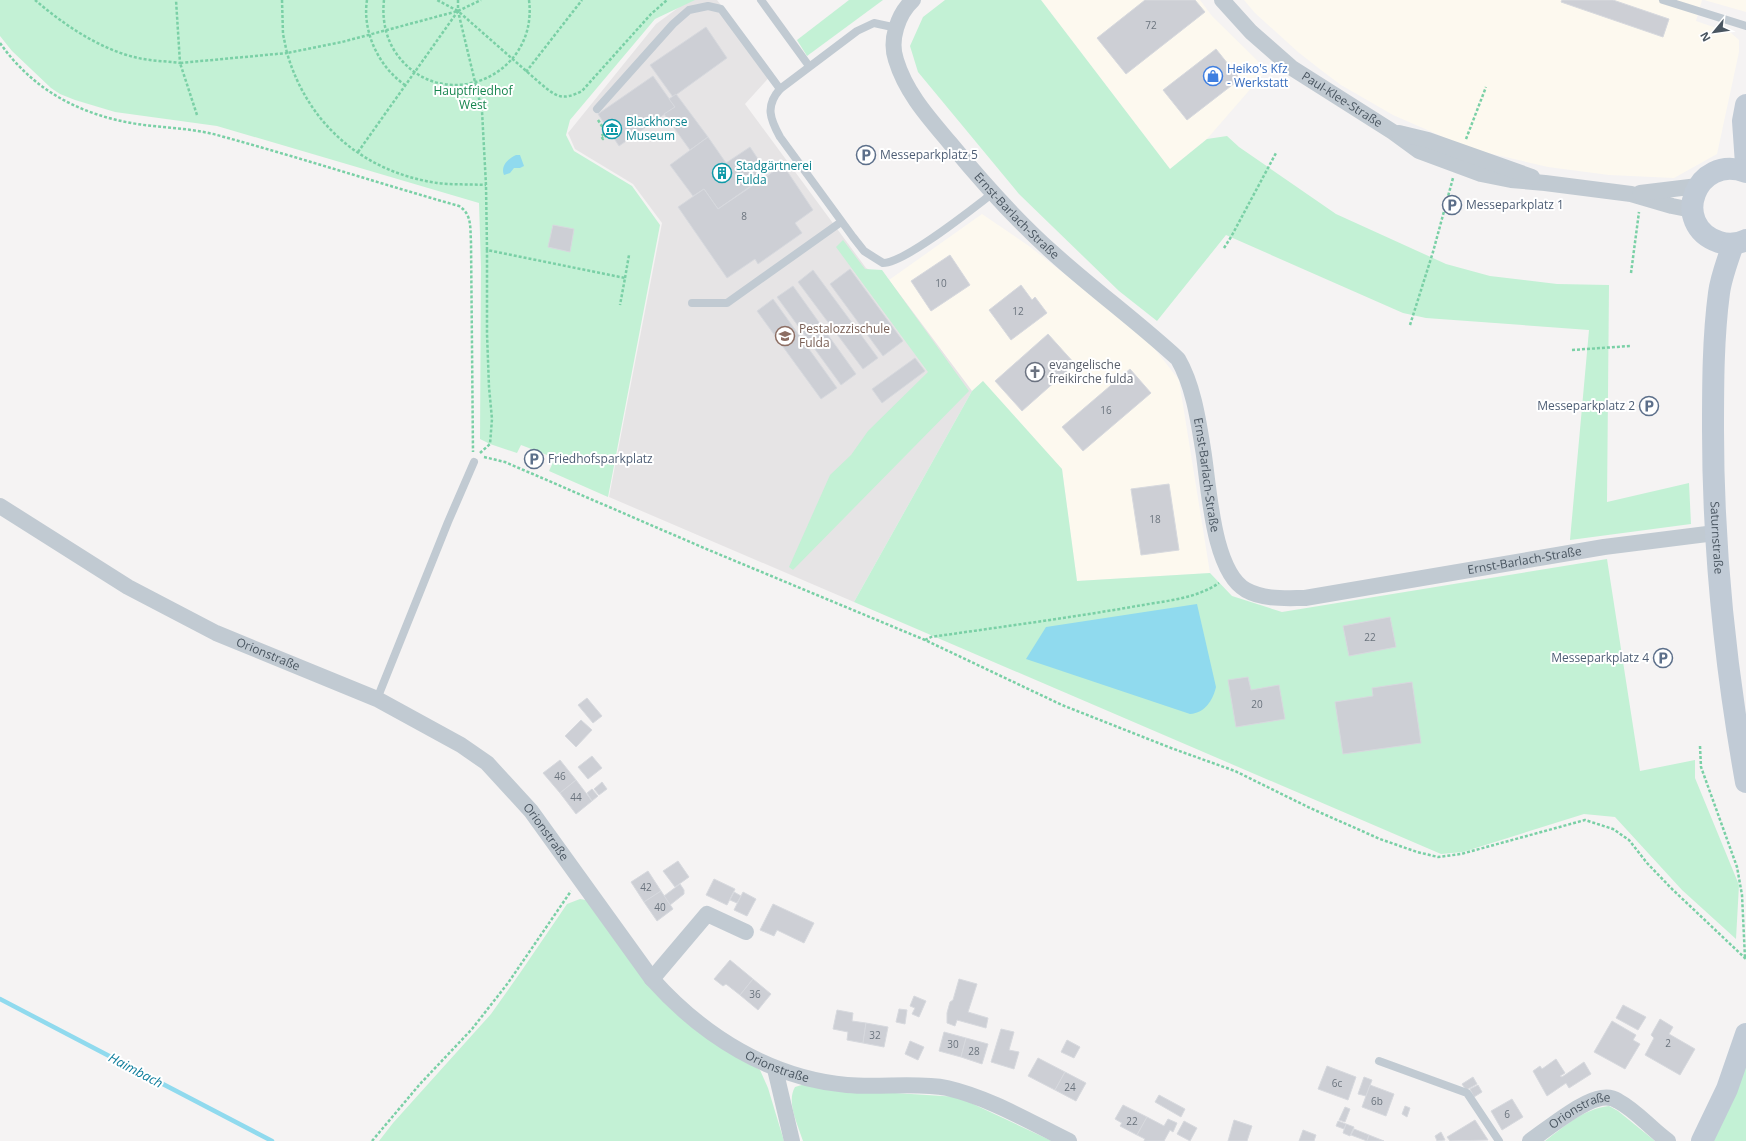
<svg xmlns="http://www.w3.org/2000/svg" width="1746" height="1141" viewBox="0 0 1746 1141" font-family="'Open Sans',sans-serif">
	<rect width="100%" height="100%" fill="#f5f3f3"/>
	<!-- commercial -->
	<g fill="#fdf9ef">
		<path d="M1041,0H1200L1212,16L1267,70L1207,139L1170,169Z"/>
		<path d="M1244,0H1702L1696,21L1731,33L1739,40V52L1717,154L1674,178L1609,175L1548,167L1488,153L1464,146L1393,115L1341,85L1321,70L1298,52L1255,13Z"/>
		<path d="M1704,0H1746V12Z"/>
		<path d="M982,214L1029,246L1147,339L1179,380L1210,573L1077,581L1062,469L983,381L972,391L889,280Z"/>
	</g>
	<!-- education -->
	<path fill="#e6e4e5" d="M689,0H717L773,73L745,104L866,268L889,280L972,391L854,602L609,497L662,223L633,184L575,149L568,133L656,24Z"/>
	<!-- green -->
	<g fill="#c3f1d5">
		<path d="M0,0H695L655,19L570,120L566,135L574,151L632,186L660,225L608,497L549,471L555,458L521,445L517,453L490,444L480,439L481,267L479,203L217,126L115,112L75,100L60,94L51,88L12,51L0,36Z"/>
		<path d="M849,0H883L807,56L797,40Z"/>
		<path d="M945,0H1041L1170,169L1207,139L1227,136L1239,147L1336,214L1446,264L1490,276L1557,284L1609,285L1607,502L1689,483L1691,524L1570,540L1589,330L1426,318L1403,313L1226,235L1157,321L1119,291L1019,194L918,72L910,46L923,17Z"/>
		<path d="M843,240L865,269L882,270L969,391L793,570L789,567L830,475L851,455L868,431L928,372L836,247Z"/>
		<path d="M983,381L1062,469L1077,581L1210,573L1232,596L1282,612L1607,559L1640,771L1695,760V778L1739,885L1736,939L1682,890L1615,817L1584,814L1463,852L1441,854L854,602L972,391Z"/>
		<path d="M580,899L586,900L685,1021L760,1070L768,1088L784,1141H379L393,1123L491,1014L520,973L567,904Z"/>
		<path d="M1746,1066V1141H1713Z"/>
		<path d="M805,1084L833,1089L958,1097L1052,1141H803C798,1125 786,1102 795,1087Z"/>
		<path d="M1609,1106L1618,1111L1655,1141H1545C1565,1126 1583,1109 1609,1106Z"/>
	</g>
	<!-- water -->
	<g fill="#90daee">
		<path d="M516,155H520L524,166L520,168H514L510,173L504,175C500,166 509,158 516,155Z"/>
		<path d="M1197,604L1216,687C1213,700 1205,713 1190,714L1026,659L1046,627Z"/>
	</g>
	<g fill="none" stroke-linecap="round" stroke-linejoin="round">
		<!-- stream -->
		<path stroke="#90daee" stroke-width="4.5" d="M0,999L272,1141"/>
	</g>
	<!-- building -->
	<g fill="#cdcfd5" stroke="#d7d9de">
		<path d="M1145,0H1195L1205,12L1126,74L1097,38Z"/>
		<path d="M1562,0H1613L1669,19L1663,37L1561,2Z"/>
		<path d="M706,27L727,58L673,97L650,65Z"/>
		<path d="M1216,49L1240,79L1187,120L1163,90Z"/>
		<path d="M653,76L675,107L619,146L598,114Z"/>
		<path d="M676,94L708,137L690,150L664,114L675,107L669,99Z"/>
		<path d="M708,137L726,163L750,147L768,174L718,209L704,189L693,196L670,165Z"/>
		<path d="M783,165L813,210L795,223L802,233L758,264L755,259L727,278L678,207L704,189L718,209Z"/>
		<path d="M553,225L574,229L570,252L548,247Z"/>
		<path d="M950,255L970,285L931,311L911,281Z"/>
		<path d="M850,269L903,341L883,356L830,284Z"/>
		<path d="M813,270L878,358L863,369L798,282Z"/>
		<path d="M1021,285L1032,300L1035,297L1047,313L1011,340L989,310Z"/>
		<path d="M793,286L856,374L841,385L777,297Z"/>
		<path d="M773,299L837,388L821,399L757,311Z"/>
		<path d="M1048,334L1075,364L1022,411L995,381Z"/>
		<path d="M915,358L925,371L882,403L872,389Z"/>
		<path d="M1130,369L1151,393L1083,451L1062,427Z"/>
		<path d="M1169,484L1179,550L1141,555L1131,489Z"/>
		<path d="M1390,617L1396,647L1349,656L1343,626Z"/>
		<path d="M1248,677L1251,690L1279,685L1285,719L1236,727L1228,680Z"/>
		<path d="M1412,682L1421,743L1343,754L1335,702L1373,696L1372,688Z"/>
		<path d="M587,698L602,716L593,723L578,705Z"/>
		<path d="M581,720L592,730L576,747L565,736Z"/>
		<path d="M592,756L602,768L588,779L578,767Z"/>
		<path d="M560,760L576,780L560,793L543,773Z"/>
		<path d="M576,780L592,801L576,814L560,793Z"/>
		<path d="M602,782L607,789L599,795L594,789Z"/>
		<path d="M592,789L598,796L592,801L587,793Z"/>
		<path d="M678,861L689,877L675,887L663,871Z"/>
		<path d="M648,871L661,891L644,902L631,882Z"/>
		<path d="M714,879L735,889L727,905L706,895Z"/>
		<path d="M680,884L684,890V894L670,905L664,896Z"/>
		<path d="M661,891L673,909L657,921L644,902Z"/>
		<path d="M734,892L741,896L737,903L730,900Z"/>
		<path d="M743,892L756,899L747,916L734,910Z"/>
		<path d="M773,904L814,923L804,943L777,930L774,936L760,930Z"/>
		<path d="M730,960L753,979L740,995L726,984L723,986L714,979Z"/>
		<path d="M753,979L771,994L758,1010L740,995Z"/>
		<path d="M959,979L977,984L968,1012L988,1018L986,1028L957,1020L955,1026L947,1023V1013L950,1002L953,1000Z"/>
		<path d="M914,996L926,1001L919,1017L912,1014L915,1008L910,1006Z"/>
		<path d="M1623,1005L1646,1017L1638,1030L1616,1018Z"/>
		<path d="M899,1009L907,1010L905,1024L896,1022Z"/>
		<path d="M837,1010L853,1013L852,1021L866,1023L863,1043L847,1040L848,1032L833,1029Z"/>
		<path d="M1660,1019L1673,1027L1669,1034L1695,1049L1680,1075L1645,1055L1654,1038L1651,1035Z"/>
		<path d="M1612,1021L1636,1035L1633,1040L1640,1044L1625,1069L1594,1052Z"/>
		<path d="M866,1023L888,1027L884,1047L863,1043Z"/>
		<path d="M1001,1029L1014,1032L1009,1050L1019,1052L1014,1069L991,1062Z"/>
		<path d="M944,1032L966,1038L961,1057L939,1051Z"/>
		<path d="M966,1038L988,1044L982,1064L961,1057Z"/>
		<path d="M1067,1040L1080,1047L1074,1058L1061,1052Z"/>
		<path d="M910,1041L924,1047L918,1060L905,1054Z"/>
		<path d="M1038,1058L1065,1072L1055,1090L1028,1076Z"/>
		<path d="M1556,1059L1565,1073L1560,1076L1562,1077L1584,1062L1591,1074L1569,1088L1566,1083L1547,1096L1533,1071L1540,1066L1542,1069Z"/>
		<path d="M1327,1066L1356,1077L1348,1100L1318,1089Z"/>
		<path d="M1065,1072L1086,1083L1076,1101L1055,1090Z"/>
		<path d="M1364,1077L1372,1080L1366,1096L1358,1094Z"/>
		<path d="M1473,1077L1477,1084L1466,1090L1462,1084Z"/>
		<path d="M1370,1085L1394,1094L1386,1116L1362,1107Z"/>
		<path d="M1478,1085L1482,1092L1474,1097L1470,1089Z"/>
		<path d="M1159,1095L1185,1109L1181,1117L1155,1102Z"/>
		<path d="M1512,1099L1523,1117L1502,1130L1491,1111Z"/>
		<path d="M1123,1105L1147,1117L1137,1135L1120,1126L1122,1123L1115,1119Z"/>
		<path d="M1405,1106L1410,1108L1407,1117L1402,1114Z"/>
		<path d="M1345,1107L1350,1109L1345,1122L1339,1120Z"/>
		<path d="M1147,1117L1164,1126L1168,1119L1177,1123L1173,1132L1170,1130L1164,1141H1144L1145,1139L1137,1135Z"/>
		<path d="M1234,1120L1252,1126L1247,1141H1228Z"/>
		<path d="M1475,1120L1488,1140L1450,1141L1447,1137Z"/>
		<path d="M1184,1121L1197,1128L1190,1141L1177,1134Z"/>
		<path d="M1338,1121L1346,1124L1344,1129L1336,1126Z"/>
		<path d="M1346,1124L1354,1127L1350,1136L1343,1133Z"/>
		<path d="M1354,1129L1369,1135L1367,1141L1351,1135Z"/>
		<path d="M1303,1130L1316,1135L1314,1141H1299Z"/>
		<path d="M1441,1132L1445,1140L1437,1141L1435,1136Z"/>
		<path d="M1369,1135L1384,1141H1367Z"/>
	</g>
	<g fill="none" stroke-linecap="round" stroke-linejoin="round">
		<!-- path -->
		<g stroke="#7ad0a6" stroke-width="2.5" stroke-dasharray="3 2" stroke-linecap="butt">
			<path d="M35,0C63,24 98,48 134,57C149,61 165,61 180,63L176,0"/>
			<path d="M282,0L283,34L287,53L342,42L458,11L437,0"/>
			<path d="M367,0C362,32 379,67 405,85"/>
			<path d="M384,0C382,17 385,35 394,50C437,118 539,79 529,0"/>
			<path d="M458,0V11L482,111L486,185L487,250"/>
			<path d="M458,11L481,0"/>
			<path d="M0,43C33,90 80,115 137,124C163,128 191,128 217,135C298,157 378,183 459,206C472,214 470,227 471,242L473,452"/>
			<path d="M526,72L582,0"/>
			<path d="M197,115L180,63L287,53C308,125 364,172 437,183C453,185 470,184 486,185"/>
			<path d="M598,120L605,131"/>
			<path d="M607,135L603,139L601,136L609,131"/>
			<path d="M1466,139L1486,87"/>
			<path d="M358,152L458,11L541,84C557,97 562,101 582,91L651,14L667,0"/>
			<path d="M1224,248L1231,237L1276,153"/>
			<path d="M1631,273L1639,212"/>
			<path d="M625,278L629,255"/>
			<path d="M1410,325L1433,252L1453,178"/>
			<path d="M1572,350L1630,346"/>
			<path d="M480,453L490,444L492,419L489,387L487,334V250L625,278L620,305"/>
			<path d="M484,457L505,462L704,548L925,640L1062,705L1171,748L1235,771L1310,808L1380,839L1417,852L1438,857L1461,854L1585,820L1613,829L1629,840L1647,863L1672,889L1746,959"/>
			<path d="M925,640L931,637C1000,627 1069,618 1137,606C1164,601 1196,599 1219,583"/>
			<path d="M1700,746L1701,767L1737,867L1742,895L1745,958"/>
			<path d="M372,1141L420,1084L472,1029L508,983L571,891"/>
		</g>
		<!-- lane -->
		<g stroke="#c1cad2" stroke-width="8">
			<path d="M761,0L809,66"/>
			<path d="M1663,0L1746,26"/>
			<path d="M897,28L874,23L857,31L780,89C765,106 770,119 780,137L853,237L864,251L883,263C905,263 972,209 993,193"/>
			<path d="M597,109L673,24L689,10L708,6L721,9L780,89"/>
			<path d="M692,303H727L841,222"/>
			<path d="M377,699L448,522L474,462"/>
			<path d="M1379,1061L1467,1093L1499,1141"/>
		</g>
		<!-- street -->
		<g stroke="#c1cad2" stroke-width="16">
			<path id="s1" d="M913,0C898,14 889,40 896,60C906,93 929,118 950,143C982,182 1016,220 1053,253C1094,290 1138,322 1178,359C1193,385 1198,418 1203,449C1209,484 1212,571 1246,590C1264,600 1286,598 1305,598L1604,547L1715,533"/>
			<path id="s2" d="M1222,0L1251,32L1292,68L1393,132L1419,151L1481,174L1511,180L1545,183L1631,194L1672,206L1692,210"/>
			<path d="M1399,133L1428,140L1532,177"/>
			<path d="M1640,193L1698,186"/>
			<path id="s3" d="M0,506L128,587L216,633L377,699L461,745L487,763L531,811L652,979C703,1036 770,1078 847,1085C879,1088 917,1082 947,1088C990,1098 1030,1122 1069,1141"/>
			<path d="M652,979L707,914L746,932"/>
			<path d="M775,1069L792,1141"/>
			<path id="s4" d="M1530,1141C1547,1129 1578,1104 1597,1099C1604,1097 1612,1097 1618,1101C1637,1111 1651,1129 1668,1141"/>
		</g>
		<!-- secondary -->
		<g stroke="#c1cbd6" stroke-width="22">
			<path d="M1746,105L1743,121L1746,164"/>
			<path d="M1746,172C1696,153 1669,225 1719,242C1728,245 1738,244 1746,240"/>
			<path id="s5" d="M1733,244C1728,260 1721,277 1719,293C1713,338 1713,385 1713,430C1713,549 1725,665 1746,782"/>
			<path d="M1702,1141L1727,1089L1746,1034"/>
		</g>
	</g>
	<!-- icons -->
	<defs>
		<g id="shop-ring" transform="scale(1)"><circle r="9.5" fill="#fff" stroke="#3f7fe0" stroke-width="1.5"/><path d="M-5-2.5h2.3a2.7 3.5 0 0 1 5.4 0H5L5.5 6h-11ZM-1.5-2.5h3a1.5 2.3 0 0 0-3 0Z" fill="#3f7fe0"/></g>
		<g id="museum-ring" transform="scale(1)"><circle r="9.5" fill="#fff" stroke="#0f9aa8" stroke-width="1.5"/><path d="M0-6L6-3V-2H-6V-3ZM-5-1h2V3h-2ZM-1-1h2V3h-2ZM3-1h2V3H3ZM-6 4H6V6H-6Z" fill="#0f9aa8"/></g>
		<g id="parking-ring" transform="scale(1)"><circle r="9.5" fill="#fff" stroke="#5c6f8a" stroke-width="1.5"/><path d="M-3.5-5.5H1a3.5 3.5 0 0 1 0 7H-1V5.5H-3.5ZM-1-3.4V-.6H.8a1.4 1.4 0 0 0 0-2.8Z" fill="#5c6f8a"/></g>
		<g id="building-ring" transform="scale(1)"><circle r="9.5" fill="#fff" stroke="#0f9aa8" stroke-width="1.5"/><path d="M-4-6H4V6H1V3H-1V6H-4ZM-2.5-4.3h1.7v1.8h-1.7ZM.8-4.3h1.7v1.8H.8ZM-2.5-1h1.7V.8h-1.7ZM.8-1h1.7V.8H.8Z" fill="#0f9aa8"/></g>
		<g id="school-ring" transform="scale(1)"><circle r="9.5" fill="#fff" stroke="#8d6e63" stroke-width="1.5"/><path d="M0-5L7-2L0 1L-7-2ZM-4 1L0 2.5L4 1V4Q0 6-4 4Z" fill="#8d6e63"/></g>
		<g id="church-ring" transform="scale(1)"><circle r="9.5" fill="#fff" stroke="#6b7280" stroke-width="1.5"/><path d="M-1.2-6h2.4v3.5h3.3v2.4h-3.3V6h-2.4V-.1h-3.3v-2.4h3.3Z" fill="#6b7280"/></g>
	</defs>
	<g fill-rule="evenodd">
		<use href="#shop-ring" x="1213" y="76"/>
		<use href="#museum-ring" x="612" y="129"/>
		<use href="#parking-ring" x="866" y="155"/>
		<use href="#building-ring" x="722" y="173"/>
		<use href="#parking-ring" x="1452" y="205"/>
		<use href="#school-ring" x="785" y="336"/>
		<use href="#church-ring" x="1035" y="372"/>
		<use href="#parking-ring" x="1649" y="406"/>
		<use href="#parking-ring" x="534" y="459"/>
		<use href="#parking-ring" x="1663" y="658"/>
	</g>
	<g text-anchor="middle" stroke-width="4" stroke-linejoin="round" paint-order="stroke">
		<!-- number labels -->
		<g font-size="10" fill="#6b747e">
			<text x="1151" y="29">72</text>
			<text x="744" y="220">8</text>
			<text x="941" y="287">10</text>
			<text x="1018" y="315">12</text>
			<text x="1106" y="414">16</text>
			<text x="1155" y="523">18</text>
			<text x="1370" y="641">22</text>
			<text x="1257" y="708">20</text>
			<text x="560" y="780">46</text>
			<text x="576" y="801">44</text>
			<text x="646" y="891">42</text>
			<text x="660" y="911">40</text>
			<text x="755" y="998">36</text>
			<text x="875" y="1039">32</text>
			<text x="1668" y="1047">2</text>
			<text x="953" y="1048">30</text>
			<text x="974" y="1055">28</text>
			<text x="1337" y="1087">6c</text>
			<text x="1070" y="1091">24</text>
			<text x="1377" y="1105">6b</text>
			<text x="1507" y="1118">6</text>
			<text x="1132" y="1125">22</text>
		</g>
		<!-- shop labels -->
		<g font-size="12" fill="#366cbe" stroke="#fff" text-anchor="start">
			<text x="1227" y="73">Heiko's Kfz<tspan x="1227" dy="14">- Werkstatt</tspan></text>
		</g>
		<!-- park labels -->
		<g font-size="12" fill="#17864f" stroke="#fff">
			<text x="473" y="95">Hauptfriedhof<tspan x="473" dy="14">West</tspan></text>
		</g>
		<!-- street labels -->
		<g font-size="12" fill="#4a5661" stroke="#fff">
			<text dy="4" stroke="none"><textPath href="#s2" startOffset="157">Paul-Klee-Straße</textPath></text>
			<text dy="4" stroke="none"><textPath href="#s1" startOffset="264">Ernst-Barlach-Straße</textPath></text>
			<text dy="4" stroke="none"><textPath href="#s1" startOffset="600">Ernst-Barlach-Straße</textPath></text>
			<text dy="4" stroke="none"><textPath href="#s5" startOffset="296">Saturnstraße</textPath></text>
			<text dy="4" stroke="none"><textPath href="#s1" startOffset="1008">Ernst-Barlach-Straße</textPath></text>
			<text dy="4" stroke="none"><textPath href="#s3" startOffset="307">Orionstraße</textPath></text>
			<text dy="4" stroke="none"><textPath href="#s3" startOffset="643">Orionstraße</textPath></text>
			<text dy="4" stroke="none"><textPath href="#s3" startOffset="979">Orionstraße</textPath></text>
			<text dy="4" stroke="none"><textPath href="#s4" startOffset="59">Orionstraße</textPath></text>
		</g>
		<!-- culture labels -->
		<g font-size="12" fill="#0d838f" stroke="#fff" text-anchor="start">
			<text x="626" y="126">Blackhorse<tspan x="626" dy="14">Museum</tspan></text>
			<text x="736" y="170">Stadgärtnerei<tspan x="736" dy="14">Fulda</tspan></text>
		</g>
		<!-- service labels -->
		<g font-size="12" fill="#4e5e75" stroke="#fff" text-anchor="start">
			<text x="880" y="159">Messeparkplatz 5</text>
			<text x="1466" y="209">Messeparkplatz 1</text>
			<text x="1635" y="410" text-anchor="end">Messeparkplatz 2</text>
			<text x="548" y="463">Friedhofsparkplatz</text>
			<text x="1649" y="662" text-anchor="end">Messeparkplatz 4</text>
		</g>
		<!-- education labels -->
		<g font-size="12" fill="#785e54" stroke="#fff" text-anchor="start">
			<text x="799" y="333">Pestalozzischule<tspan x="799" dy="14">Fulda</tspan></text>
		</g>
		<!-- worship labels -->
		<g font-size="12" fill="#5b616d" stroke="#fff" text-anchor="start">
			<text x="1049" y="369">evangelische<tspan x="1049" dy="14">freikirche fulda</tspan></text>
		</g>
		<!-- water labels -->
		<g font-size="13" font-style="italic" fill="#0c7c9b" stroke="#fff">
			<text transform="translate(136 1070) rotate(28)" y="5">Haimbach</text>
		</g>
	</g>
	<!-- north arrow -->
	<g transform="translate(1714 32) rotate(241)" stroke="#ffffff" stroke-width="3" paint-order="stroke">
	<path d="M0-3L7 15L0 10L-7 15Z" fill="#4a5661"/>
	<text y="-6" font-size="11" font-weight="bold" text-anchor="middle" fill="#4a5661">N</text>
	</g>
</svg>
